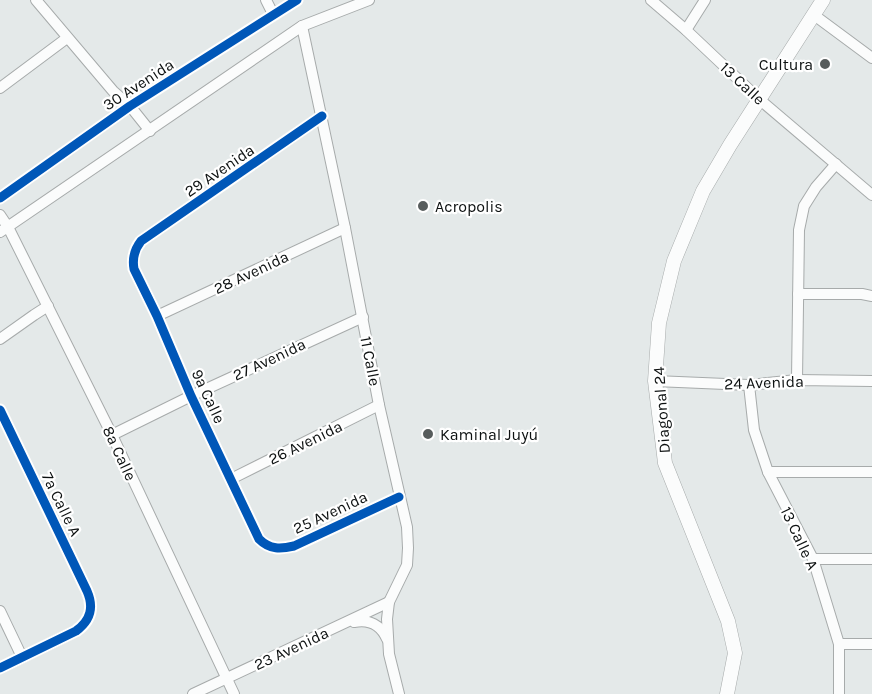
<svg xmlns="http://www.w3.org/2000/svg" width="872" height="694" viewBox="0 0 872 694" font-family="Karla,sans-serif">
	<rect width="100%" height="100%" fill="#e4e9e9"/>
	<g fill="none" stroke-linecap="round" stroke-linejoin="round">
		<!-- minor casing -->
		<g stroke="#a7abab" stroke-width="12">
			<g id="minor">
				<path d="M36,0L113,91L130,106L150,131"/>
				<path d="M266,0L273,14"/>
				<path d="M651,0L686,30L759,99L872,195"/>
				<path d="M814,15L872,58"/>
				<path d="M302,26L345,228L379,405L407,527L408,548L407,565L389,602L387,619L389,654L399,694"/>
				<path d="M686,30L705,0"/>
				<path d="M0,88L67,38"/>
				<path d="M322,116L141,241C134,250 132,258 134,269L157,316L191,396L259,539C270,550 281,549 294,546L399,497"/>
				<path d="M0,198L130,106L297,0"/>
				<path d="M0,215L8,227L112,435L234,694"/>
				<path d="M0,232L302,26L369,0"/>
				<path d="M798,294H862L872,296"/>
				<path d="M157,316L345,228"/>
				<path d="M0,339L34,315L48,306"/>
				<path d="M797,380L799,230L804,206L816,187L836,164"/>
				<path d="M655,381L749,385L797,380L872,381"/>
				<path d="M749,385L754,430L768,472L813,559L839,644V694"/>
				<path d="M0,410L87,591C94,607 91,620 76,631L0,668"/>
				<path d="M112,435L191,396L363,317"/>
				<path d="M768,472H872"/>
				<path d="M231,479L379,405"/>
				<path d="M813,559H872"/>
				<path d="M0,611L22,657"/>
				<path d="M354,622C369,619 381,625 387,639"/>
				<path d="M839,644H872"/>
				<path d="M193,694L389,602"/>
			</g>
		</g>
		<!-- major casing -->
		<g stroke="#a7abab" stroke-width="15">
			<path id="major" d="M727,694L735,653L728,621L665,463L655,381L659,323L674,261L703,191L730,145L823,0"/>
		</g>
		<!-- minor -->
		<use href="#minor" stroke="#fbfcfc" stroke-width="10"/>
		<!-- major -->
		<use href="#major" stroke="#fbfcfc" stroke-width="14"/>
		<!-- cycleway casing -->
		<g stroke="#fff" stroke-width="13">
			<g id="cycleway">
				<path d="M322,116L141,241C134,250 132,258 134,269L157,316L191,396L259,539C270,550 281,549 294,546L399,497"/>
				<path d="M0,198L130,106L297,0"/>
				<path d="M0,410L87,591C94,607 91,620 76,631L0,668"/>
			</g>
		</g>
		<!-- cycleway -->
		<use href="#cycleway" stroke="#0057b8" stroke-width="9"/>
	</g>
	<!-- markers -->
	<g fill="#585d5d" stroke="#fff" stroke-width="2">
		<circle cx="825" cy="64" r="6"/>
		<circle cx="423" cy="206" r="6"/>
		<circle cx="428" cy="434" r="6"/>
	</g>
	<g text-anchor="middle" stroke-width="4.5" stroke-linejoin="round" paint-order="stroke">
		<!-- poi labels -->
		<g font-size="16" fill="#0d1111" stroke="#fff" text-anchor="start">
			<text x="813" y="70" text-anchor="end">Cultura</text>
			<text x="435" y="212">Acropolis</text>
			<text x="440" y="440">Kaminal Juyú</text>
		</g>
		<!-- street labels -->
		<g font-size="16" fill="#0d1111" stroke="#fff">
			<text transform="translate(743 83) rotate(43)" y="6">13 Calle</text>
			<text transform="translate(138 84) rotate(-33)" y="6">30 Avenida</text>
			<text transform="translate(219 170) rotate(-34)" y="6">29 Avenida</text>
			<text transform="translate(251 272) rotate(-25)" y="6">28 Avenida</text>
			<text transform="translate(269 359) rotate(-25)" y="6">27 Avenida</text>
			<text transform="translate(371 361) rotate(79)" y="6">11 Calle</text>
			<text transform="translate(764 382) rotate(-2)" y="6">24 Avenida</text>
			<text transform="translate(209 396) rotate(65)" y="6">9a Calle</text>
			<text transform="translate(661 410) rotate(-94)" y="6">Diagonal 24</text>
			<text transform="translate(305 442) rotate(-26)" y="6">26 Avenida</text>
			<text transform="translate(120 453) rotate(65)" y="6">8a Calle</text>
			<text transform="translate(62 504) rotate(64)" y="6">7a Calle A</text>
			<text transform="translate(330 512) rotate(-25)" y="6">25 Avenida</text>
			<text transform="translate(800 538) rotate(65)" y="6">13 Calle A</text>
			<text transform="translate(291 648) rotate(-25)" y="6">23 Avenida</text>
		</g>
	</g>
</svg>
